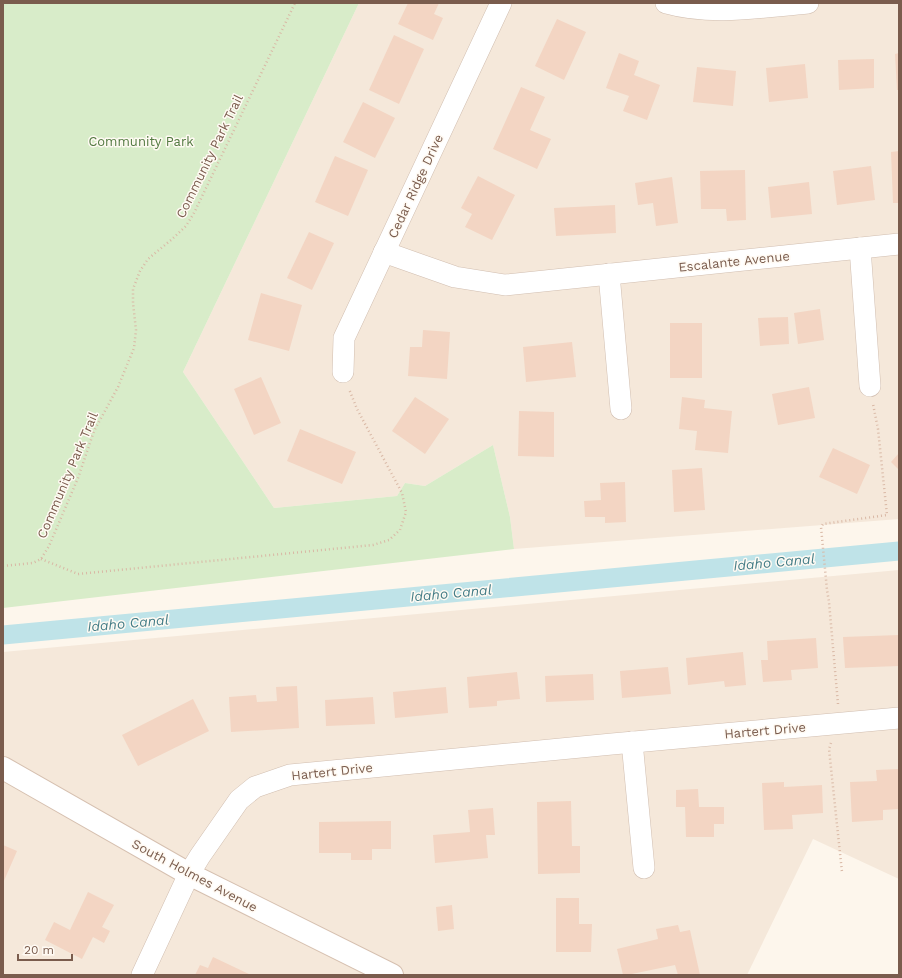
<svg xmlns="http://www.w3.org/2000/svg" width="902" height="978" viewBox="0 0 902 978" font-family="'Work Sans',sans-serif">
	<rect width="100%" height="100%" fill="#fdf6ec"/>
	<!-- residential -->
	<g fill="#f5e8da">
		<path d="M359,3H899V519L514,549L510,517L493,445L425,486L405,483L397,496L274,508L183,372Z"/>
		<path d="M899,570V879L813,839L747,975H3V652Z"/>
	</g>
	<!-- green -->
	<path fill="#d8ecc9" d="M3,3H359L183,372L274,508L397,496L405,483L425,486L493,445L510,517L514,549L3,608Z"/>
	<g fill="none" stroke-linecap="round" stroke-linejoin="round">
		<!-- canal -->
		<path stroke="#bfe3e8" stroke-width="19" d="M3,635L899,551"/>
	</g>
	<!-- building -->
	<g fill="#f3d5c3">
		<path d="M408,3H439L434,14L443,18L433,40L398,24Z"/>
		<path d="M557,19L586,32L564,80L535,66Z"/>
		<path d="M394,35L424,49L399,104L369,90Z"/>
		<path d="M619,53L639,61L634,75L660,85L647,120L623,111L629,96L606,88Z"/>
		<path d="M899,53V90H897L895,54Z"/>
		<path d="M874,59V88L839,90L838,60Z"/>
		<path d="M805,64L808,98L769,102L766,68Z"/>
		<path d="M697,67L736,71L733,106L693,102Z"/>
		<path d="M521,87L545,97L530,130L551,139L537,169L493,149Z"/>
		<path d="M363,102L395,118L375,158L343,142Z"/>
		<path d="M899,151V203H893L891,152Z"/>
		<path d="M335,156L368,170L348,216L315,202Z"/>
		<path d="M871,166L875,200L837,205L833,171Z"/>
		<path d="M745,170L746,220L727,221L726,209H701L700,171Z"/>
		<path d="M478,176L515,195L492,240L465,227L472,214L461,208Z"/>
		<path d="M672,177L678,223L656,226L653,203L638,205L635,183Z"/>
		<path d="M809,182L812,214L771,218L768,187Z"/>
		<path d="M615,205L616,233L556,236L554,208Z"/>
		<path d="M309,232L334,243L312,290L287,278Z"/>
		<path d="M261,293L302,305L289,351L248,340Z"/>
		<path d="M820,309L824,340L798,344L794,313Z"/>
		<path d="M788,317L789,344L760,346L758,318Z"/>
		<rect x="670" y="323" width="32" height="55"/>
		<path d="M423,330L450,332L447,379L408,376L410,347H422Z"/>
		<path d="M572,342L576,377L526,382L523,347Z"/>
		<path d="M261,377L281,423L254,435L234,389Z"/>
		<path d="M809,387L815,418L778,425L772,394Z"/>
		<path d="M415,397L449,419L425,454L392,431Z"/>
		<path d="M682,397L705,400L704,408L732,411L728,453L695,450L697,431L679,429Z"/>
		<path d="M519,411L554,412V457L518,456Z"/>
		<path d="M300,429L356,452L342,484L287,461Z"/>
		<path d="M833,448L870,465L857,494L819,477Z"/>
		<path d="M899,453V470L891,462Z"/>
		<path d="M702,468L705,510L674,512L672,470Z"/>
		<path d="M625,482L626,522L605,523V517H585L584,501L601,500L600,483Z"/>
		<path d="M899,635V666L845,668L843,637Z"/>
		<path d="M816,638L818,668L791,670L792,680L763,682L761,660H768L767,641Z"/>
		<path d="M743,652L746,685L725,687L724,681L688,685L686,658Z"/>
		<path d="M668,667L671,694L622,698L620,671Z"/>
		<path d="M517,672L520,699L497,701V706L469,708L467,677Z"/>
		<path d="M593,674L594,700L546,702L545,676Z"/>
		<path d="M297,686L299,728L231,732L229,697L256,695L257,702L277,701L276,687Z"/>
		<path d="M446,687L448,713L395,718L393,692Z"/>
		<path d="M373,697L375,724L326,726L325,700Z"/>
		<path d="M193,699L209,731L138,766L122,735Z"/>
		<path d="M899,769V809L883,810V820L852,822L850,782L877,781L876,770Z"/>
		<path d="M784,782V787L822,785L823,813L792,815L793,829L764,830L762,783Z"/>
		<path d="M698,789L699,807H724V824H714V837H686L685,807H676V790Z"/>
		<path d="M571,801L572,846H580V873L538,874L537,802Z"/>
		<path d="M493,808L495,835H486L488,858L435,863L433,835L470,832L468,810Z"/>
		<path d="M391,821V849H372V860H351V853H319V822Z"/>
		<path d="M3,845L17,851L3,883Z"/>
		<path d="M88,892L114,905L102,927L110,931L104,943L93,937L82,959L45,940L54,922L70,930Z"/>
		<path d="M556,898H579V924H592L591,952H556Z"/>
		<path d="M452,905L454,929L438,931L436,907Z"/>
		<path d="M678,925L680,932L690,930L700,975H678L675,965L627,975H623L617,949L658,939L656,929Z"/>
		<path d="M213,957L251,975H195L200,965L208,968Z"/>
	</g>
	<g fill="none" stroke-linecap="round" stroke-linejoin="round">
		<!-- minor casing -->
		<g stroke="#d1beb0" stroke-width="22">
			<g id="minor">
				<path d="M666,3C712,16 761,7 808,3"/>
				<path d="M860,248L870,386"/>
				<path d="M384,252L455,277L505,285L899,244"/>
				<path d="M609,274L621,409"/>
				<path d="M343,372L344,338L501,3"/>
				<path d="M632,742L644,868"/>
				<path d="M142,975L189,874L200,856L239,800L255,787L290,775L612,744L899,718"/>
			</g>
		</g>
		<!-- secondary casing -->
		<g stroke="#d6c0b0" stroke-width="24">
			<path id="secondary" d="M3,768L189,874L392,975"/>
		</g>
		<!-- path -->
		<g stroke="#d9b8a5" stroke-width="2.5" stroke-dasharray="1 3" stroke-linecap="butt">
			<path d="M41,559L78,574L373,545L389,540L400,530L406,512L402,493L357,409L349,389"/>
			<path d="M3,566L33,563L41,559L49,546L78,478L94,431L118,387L134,348L136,330L133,303V289L140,271L148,259L171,240L186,226L194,213L295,3"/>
			<path d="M838,704L829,602L827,590L821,527L823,524L887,515L878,429L873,404"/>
			<path d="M831,743L829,749L842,872"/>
		</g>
		<!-- minor -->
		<use href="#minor" stroke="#fff" stroke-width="21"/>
		<!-- secondary -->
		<use href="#secondary" stroke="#fff" stroke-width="22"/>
	</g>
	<g text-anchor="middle" stroke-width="3" stroke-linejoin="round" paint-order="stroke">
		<!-- park labels -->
		<g font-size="13" fill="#537a41" stroke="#fffaf3">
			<text x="141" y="146">Community Park</text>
		</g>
		<!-- street labels -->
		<g font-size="13" fill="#7a5c4d" stroke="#fffaf3">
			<text transform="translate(209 156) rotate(-64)" y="5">Community Park Trail</text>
			<text transform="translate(415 186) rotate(-65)" y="5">Cedar Ridge Drive</text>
			<text transform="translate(734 261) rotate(-6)" y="5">Escalante Avenue</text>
			<text transform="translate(67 475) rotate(-67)" y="5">Community Park Trail</text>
			<text transform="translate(765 730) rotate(-5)" y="5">Hartert Drive</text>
			<text transform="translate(332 771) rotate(-6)" y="5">Hartert Drive</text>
			<text transform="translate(195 875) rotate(28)" y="5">South Holmes Avenue</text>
		</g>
		<!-- water labels -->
		<g font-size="14" font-style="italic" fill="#437c86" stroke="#fffaf3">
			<text transform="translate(774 562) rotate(-5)" y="5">Idaho Canal</text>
			<text transform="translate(451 593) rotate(-5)" y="5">Idaho Canal</text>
			<text transform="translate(128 623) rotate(-5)" y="5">Idaho Canal</text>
		</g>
	</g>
	<!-- border -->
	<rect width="902" height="978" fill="none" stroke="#7a5c4d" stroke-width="8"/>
	<!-- scale -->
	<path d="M18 954v6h54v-6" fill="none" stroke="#7a5c4d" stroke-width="2"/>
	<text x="24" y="954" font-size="12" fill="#7a5c4d" stroke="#fffaf3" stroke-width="3" paint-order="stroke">20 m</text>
</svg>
